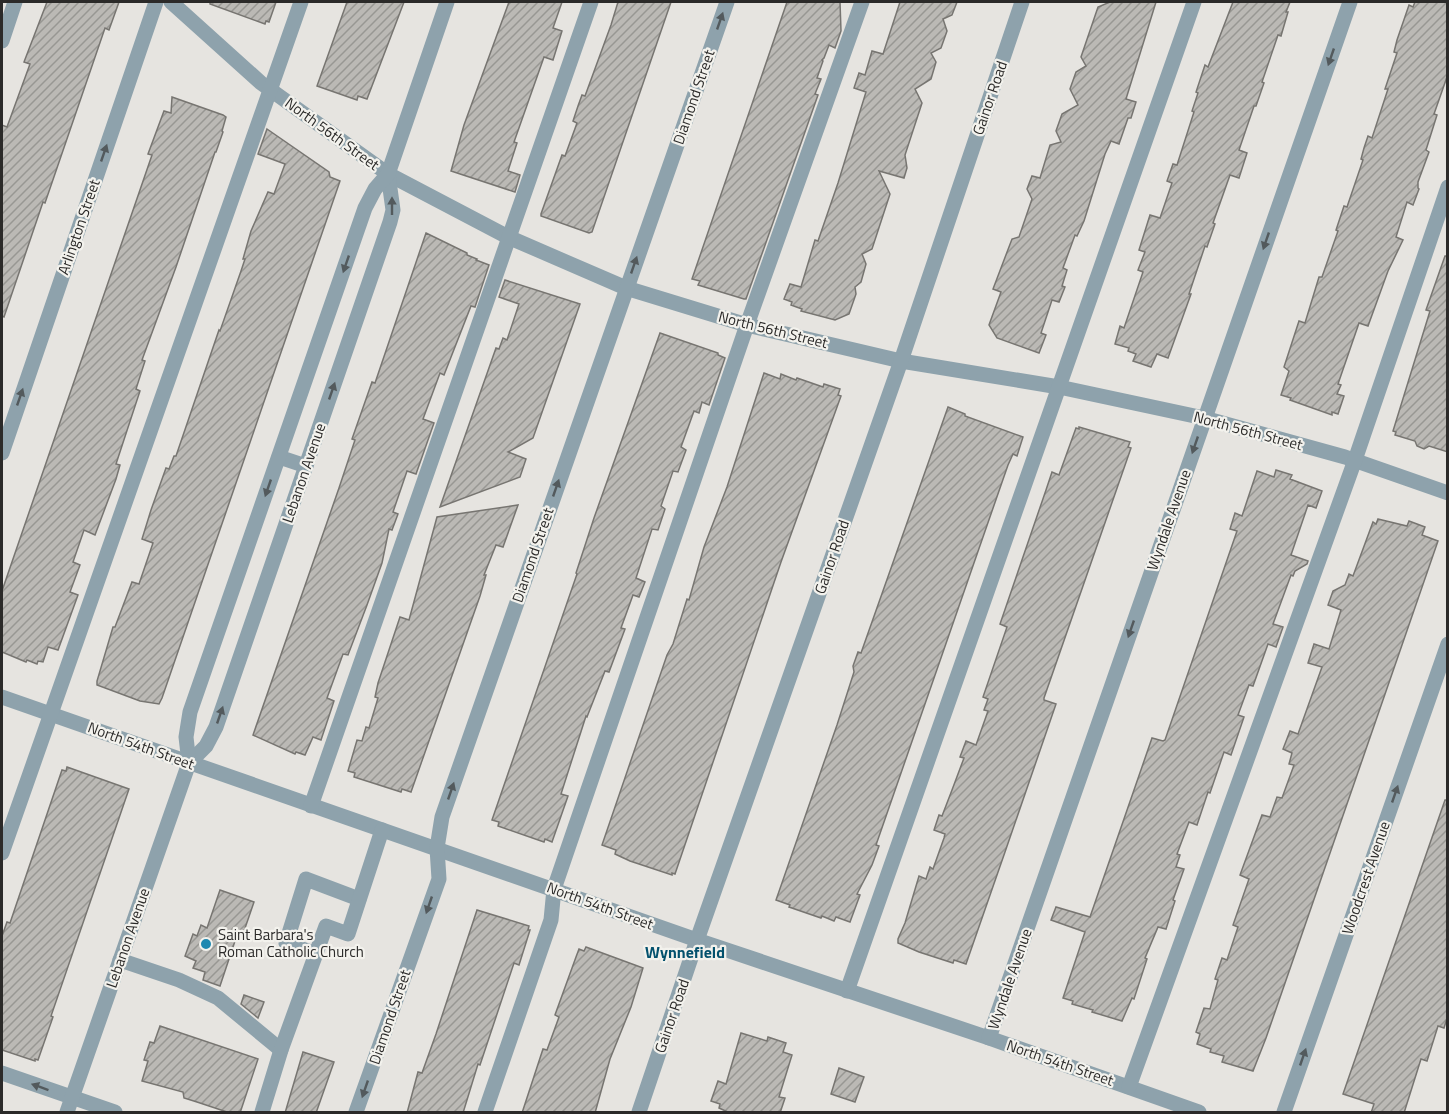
<svg xmlns="http://www.w3.org/2000/svg" width="1449" height="1114" viewBox="0 0 1449 1114" font-family="'Titillium Web',sans-serif">
	<defs>
		<pattern id="building-hatch" width="6" height="6" patternUnits="userSpaceOnUse" patternTransform="scale(1.5)"><rect width="6" height="6" fill="#bbb9b5"/><path d="M-1 1l2-2M0 6l6-6M5 7l2-2" fill="none" stroke="#989793"/></pattern>
	</defs>
	<rect width="100%" height="100%" fill="#e6e4e0"/>
	<!-- building -->
	<g fill="url(#building-hatch)" stroke="#777571" stroke-width="1.5">
		<path d="M47,2H119L109,30L105,28L45,203L43,202L4,317L2,316V125L7,127L30,64L24,62Z"/>
		<path d="M210,2H276L269,22L266,21L265,24L210,4Z"/>
		<path d="M347,2H404L367,99L358,96L357,100L317,86Z"/>
		<path d="M509,2H562L553,28L562,31L553,60L544,57L514,142L517,143L508,171L520,175L515,192L451,171L464,125Z"/>
		<path d="M618,2H671L592,232L589,233L541,216V214L562,155L565,156L577,123L573,121L578,106L582,95L585,96L611,25Z"/>
		<path d="M787,2H840L841,31L835,48L829,45L824,58L822,60L823,61L817,78L821,79L815,94L818,95L746,299H744L698,285L700,281L692,279Z"/>
		<path d="M900,2H957L952,15L943,19L947,31L941,48L931,53L936,62L931,79L915,89L922,103L905,155L907,168L904,178L879,171L890,194L872,249L862,254L866,264L861,282L855,287L856,294L849,314L835,320L801,311L802,309L791,305L792,302L784,299L790,284L801,287L815,240L818,241L838,183L866,92L854,88L859,73L865,75L872,51L883,54Z"/>
		<path d="M1110,2H1156L1126,99L1136,102L1131,118H1128L1119,144L1111,141L1105,154L1084,221L1077,236L1075,235L1063,268L1067,270L1062,286L1065,287L1059,302L1052,300L1041,333L1046,335L1039,353L997,338L989,325L1001,292L993,289L1012,239L1019,237L1032,199L1027,189L1032,176L1040,178L1050,145L1061,142L1056,131L1062,114L1078,105L1070,89L1076,72L1086,66L1081,57L1098,7Z"/>
		<path d="M1233,2H1290L1286,12H1288L1281,36L1278,35L1262,82L1264,83L1256,106H1254L1239,150L1247,153L1239,178L1230,175L1213,223L1215,224L1207,247L1205,246L1189,294H1191L1168,358L1157,354L1151,367L1133,361L1136,354L1128,351L1129,348L1115,344L1120,326L1124,328L1143,272L1138,270L1145,252L1139,250L1150,215L1160,218L1172,183L1167,181L1173,164L1177,165L1194,112L1192,111L1198,93L1196,92L1205,65L1208,67Z"/>
		<path d="M1415,2H1448V74L1434,114L1437,115L1426,150L1429,152L1418,182V188L1419,189L1413,205L1407,202L1396,237L1403,240L1388,271L1368,326L1359,323L1338,384L1341,385L1337,394L1344,396L1338,414L1332,412V415L1290,400L1291,398L1281,395L1289,371L1284,367L1299,321L1305,323L1319,277H1322L1338,231L1336,230L1344,206L1347,207L1363,160L1361,159L1364,148L1368,136L1372,138L1388,89H1385L1397,53L1394,52L1397,40L1409,5L1413,7Z"/>
		<path d="M172,97L223,115L226,117L222,131L223,132L216,152H215L176,267L142,360L145,361L136,389L140,391L116,464L120,465L116,479L95,535L84,530L73,562L80,565L70,592L78,595L58,650L48,647L43,662L38,661L37,664L27,660L26,662L2,652V591L152,155L148,154L164,111L171,113Z"/>
		<path d="M267,129L329,172L330,177L340,181L162,698L159,704L140,701L97,685V681L113,627H115L132,582L139,584L153,543L142,539L151,510L166,468L169,469L174,456H176L219,330L220,331L241,271L245,259H243L251,231L268,192L274,194L285,164L258,154Z"/>
		<path d="M426,233L467,253V255L477,259L476,260L489,265L475,307L471,306L444,375L440,373L423,419L434,423L416,474L407,471L393,512L398,514L392,530L389,529L382,563L367,605L348,655L343,654L327,698L334,701L321,740L313,737L305,755L296,752L295,754L253,735L339,488L355,440L352,439L372,382L375,383Z"/>
		<path d="M1445,256H1448V452L1429,446L1424,449L1417,446L1415,441L1395,435L1396,432L1393,431L1430,311L1426,310Z"/>
		<path d="M505,280L580,304L533,438L508,452L526,459L520,477L440,507L496,348L499,349L503,338L507,340L519,304L499,297Z"/>
		<path d="M660,333L718,353V355L725,358L709,405L702,402L699,413L694,411L681,447L686,450L678,472L673,471L661,506L665,509L658,530L652,529L636,578L645,582L639,597L633,595L621,628L625,629L609,672L605,671L587,717L586,716L561,794L568,796L552,842L545,839L544,842L498,826L499,822L492,820L577,574L576,573L594,518Z"/>
		<path d="M764,373L780,379L781,374L796,380L797,378L823,387L824,384L840,389L838,395L841,396L781,562L675,874L672,873V875L630,861L615,854L616,850L602,845L667,655L673,644L687,599L689,600L704,547L727,487Z"/>
		<path d="M948,407L965,414V416L1023,437L1017,456L1013,454L1008,465L876,845L879,846L872,865L857,894L860,895L850,922L836,917L834,921L822,916L821,918L789,907L790,905L776,900L837,725L854,672L853,666L858,652L861,653Z"/>
		<path d="M1079,427L1130,442L1128,447L1131,448L1044,698V700L1056,704L1005,852L966,964L954,960L953,963L919,952L898,943V939L905,923L919,876L926,879L930,867L933,869L944,838L945,834L934,830L939,815L942,816L952,790L964,758L960,757L966,741L976,745L988,711L984,710L988,699L983,697L1007,627L1000,624L1046,490L1052,472L1059,475L1076,428L1079,429Z"/>
		<path d="M1276,470L1292,475L1290,479L1322,491L1316,508L1308,505L1291,555L1308,561L1307,564L1295,571L1293,576L1291,575L1273,624L1283,627L1276,647L1268,644L1253,686L1249,685L1238,715L1244,717L1231,755L1224,752L1210,793L1208,792L1197,825L1189,822L1177,854L1180,855L1176,867L1184,869L1173,900L1175,901L1166,929L1158,927L1145,958L1147,959L1134,999L1132,998L1122,1021L1092,1012L1093,1010L1072,1004L1073,1001L1063,998L1085,932L1051,920L1056,907L1090,917L1152,738L1163,741L1165,740L1237,531L1230,529L1235,513L1242,516L1257,471L1274,477Z"/>
		<path d="M518,505L503,547L496,545L484,575H486L480,596L411,792L402,789L401,792L354,777L355,773L348,771L357,740L362,741L366,727L369,728L378,698L375,697L378,683L400,617L409,620L437,517Z"/>
		<path d="M1378,519L1407,526L1409,521L1425,527L1422,535L1438,541L1266,1038L1253,1071L1222,1062L1224,1056L1210,1052L1211,1049L1197,1044L1200,1034L1196,1032L1204,1008L1210,1009L1218,980L1215,979L1222,958L1227,960L1238,927L1233,925L1249,879L1240,875L1262,815L1270,817L1277,797L1282,798L1294,765L1289,764L1292,753L1283,749L1290,731L1298,734L1322,667L1308,663L1314,644L1329,649L1341,610L1328,605L1333,591L1345,585L1349,574L1353,576L1373,522L1376,524Z"/>
		<path d="M67,767L129,789L51,1016L53,1017L38,1060L35,1059V1061L2,1050V936L7,922L10,923L62,770L66,771Z"/>
		<path d="M1445,800H1448V1015L1444,1028L1438,1026L1427,1061L1421,1059L1404,1113H1371L1374,1104L1343,1094Z"/>
		<path d="M220,890L254,902L243,934L238,932L220,986L203,980L205,972L193,968L196,961L185,956L193,934L197,936L201,925L207,928Z"/>
		<path d="M477,910L529,926L528,930H530L519,965L514,963L480,1065L478,1064L463,1113H407L418,1072L422,1073L436,1034Z"/>
		<path d="M586,947L643,968L631,1007L610,1059L595,1113H522L543,1049L547,1050L559,1017L555,1015L576,957L579,949L584,951Z"/>
		<path d="M244,995L264,1002L258,1018L241,1004Z"/>
		<path d="M160,1026L258,1059L240,1113H230L197,1102L184,1098L183,1092L142,1081L148,1061L144,1060L150,1042L154,1043Z"/>
		<path d="M741,1033L767,1041L768,1037L786,1043L783,1052L792,1055L779,1097L785,1098L780,1113H730L719,1108L720,1104L711,1101L718,1081L726,1084Z"/>
		<path d="M303,1052L334,1062L316,1113H285Z"/>
		<path d="M839,1068L864,1077L855,1102L831,1094Z"/>
	</g>
	<g fill="none" stroke-linecap="round" stroke-linejoin="round">
		<!-- minor -->
		<g stroke="#8ea2ac" stroke-width="15">
			<path d="M171,2L261,83L388,174L508,237L626,288L747,325L901,361L1059,387L1204,418L1345,457L1448,493"/>
			<path d="M2,41L15,2"/>
			<path d="M2,453L156,2"/>
			<path d="M279,457L306,466"/>
			<path d="M2,697L697,940L989,1038L1199,1112"/>
			<path d="M189,763L206,746L216,727L390,222L393,210L388,174"/>
			<path d="M311,806L591,2"/>
			<path d="M2,853L301,2"/>
			<path d="M316,954L286,943L306,879L359,899"/>
			<path d="M120,960L179,980L218,998L281,1050"/>
			<path d="M847,991L1194,2"/>
			<path d="M989,1038L1350,2"/>
			<path d="M2,1073L115,1112"/>
			<path d="M1129,1087L1355,460L1448,187"/>
			<path d="M67,1112L189,763L186,737L190,712L365,208L375,189L388,174L447,2"/>
			<path d="M262,1112L281,1050L326,926L348,934L382,830"/>
			<path d="M356,1112L439,879L437,848L442,817L727,2"/>
			<path d="M485,1112L551,920L554,889L747,325L862,2"/>
			<path d="M639,1112L697,940L901,361L1022,2"/>
			<path d="M1284,1112L1448,644"/>
		</g>
	</g>
	<!-- one-way arrows -->
	<defs><path id="oneway-solid" d="M-6-.8H1V-3.2L6.5 0L1 3.2V.8H-6Z" transform="scale(1.5)"/></defs>
	<g fill="#535a5d">
		<use href="#oneway-solid" transform="translate(720 21) rotate(-71)"/>
		<use href="#oneway-solid" transform="translate(1331 57) rotate(109)"/>
		<use href="#oneway-solid" transform="translate(104 153) rotate(-71)"/>
		<use href="#oneway-solid" transform="translate(392 206) rotate(-90)"/>
		<use href="#oneway-solid" transform="translate(1266 241) rotate(109)"/>
		<use href="#oneway-solid" transform="translate(346 264) rotate(109)"/>
		<use href="#oneway-solid" transform="translate(634 265) rotate(-71)"/>
		<use href="#oneway-solid" transform="translate(332 391) rotate(-71)"/>
		<use href="#oneway-solid" transform="translate(20 397) rotate(-71)"/>
		<use href="#oneway-solid" transform="translate(1195 445) rotate(109)"/>
		<use href="#oneway-solid" transform="translate(268 488) rotate(109)"/>
		<use href="#oneway-solid" transform="translate(556 488) rotate(-71)"/>
		<use href="#oneway-solid" transform="translate(1131 629) rotate(109)"/>
		<use href="#oneway-solid" transform="translate(220 715) rotate(-71)"/>
		<use href="#oneway-solid" transform="translate(451 791) rotate(-71)"/>
		<use href="#oneway-solid" transform="translate(1395 794) rotate(-71)"/>
		<use href="#oneway-solid" transform="translate(429 905) rotate(109)"/>
		<use href="#oneway-solid" transform="translate(1303 1057) rotate(-71)"/>
		<use href="#oneway-solid" transform="translate(40 1087) rotate(-160)"/>
		<use href="#oneway-solid" transform="translate(365 1089) rotate(109)"/>
	</g>
	<!-- markers -->
	<circle fill="#1f88b0" stroke="#f3f2ed" stroke-width="2" cx="206" cy="944" r="6"/>
	<g text-anchor="middle" stroke-width="4.5" stroke-linejoin="round" paint-order="stroke">
		<!-- street labels -->
		<g font-size="15" fill="#2b2a29" stroke="#f3f2ed">
			<text transform="translate(694 97) rotate(-71)" y="5">Diamond Street</text>
			<text transform="translate(990 98) rotate(-71)" y="5">Gainor Road</text>
			<text transform="translate(332 134) rotate(36)" y="5">North 56th Street</text>
			<text transform="translate(79 227) rotate(-71)" y="5">Arlington Street</text>
			<text transform="translate(773 330) rotate(14)" y="5">North 56th Street</text>
			<text transform="translate(1248 431) rotate(15)" y="5">North 56th Street</text>
			<text transform="translate(304 473) rotate(-71)" y="5">Lebanon Avenue</text>
			<text transform="translate(1169 520) rotate(-71)" y="5">Wyndale Avenue</text>
			<text transform="translate(533 555) rotate(-71)" y="5">Diamond Street</text>
			<text transform="translate(832 557) rotate(-71)" y="5">Gainor Road</text>
			<text transform="translate(141 746) rotate(20)" y="5">North 54th Street</text>
			<text transform="translate(1366 878) rotate(-71)" y="5">Woodcrest Avenue</text>
			<text transform="translate(600 906) rotate(20)" y="5">North 54th Street</text>
			<text transform="translate(128 938) rotate(-71)" y="5">Lebanon Avenue</text>
			<text transform="translate(1010 979) rotate(-71)" y="5">Wyndale Avenue</text>
			<text transform="translate(672 1016) rotate(-71)" y="5">Gainor Road</text>
			<text transform="translate(390 1017) rotate(-71)" y="5">Diamond Street</text>
			<text transform="translate(1060 1063) rotate(19)" y="5">North 54th Street</text>
		</g>
		<!-- poi labels -->
		<g font-size="15" fill="#2b2a29" stroke="#f3f2ed" text-anchor="start">
			<text x="218" y="940">Saint Barbara's<tspan x="218" dy="17">Roman Catholic Church</tspan></text>
		</g>
		<!-- neighbourhood labels -->
		<g font-size="16" font-weight="bold" fill="#03516d" stroke="#f3f2ed">
			<text x="685" y="958">Wynnefield</text>
		</g>
	</g>
	<!-- border -->
	<rect width="1449" height="1114" fill="none" stroke="#2b2a29" stroke-width="6"/>
</svg>
